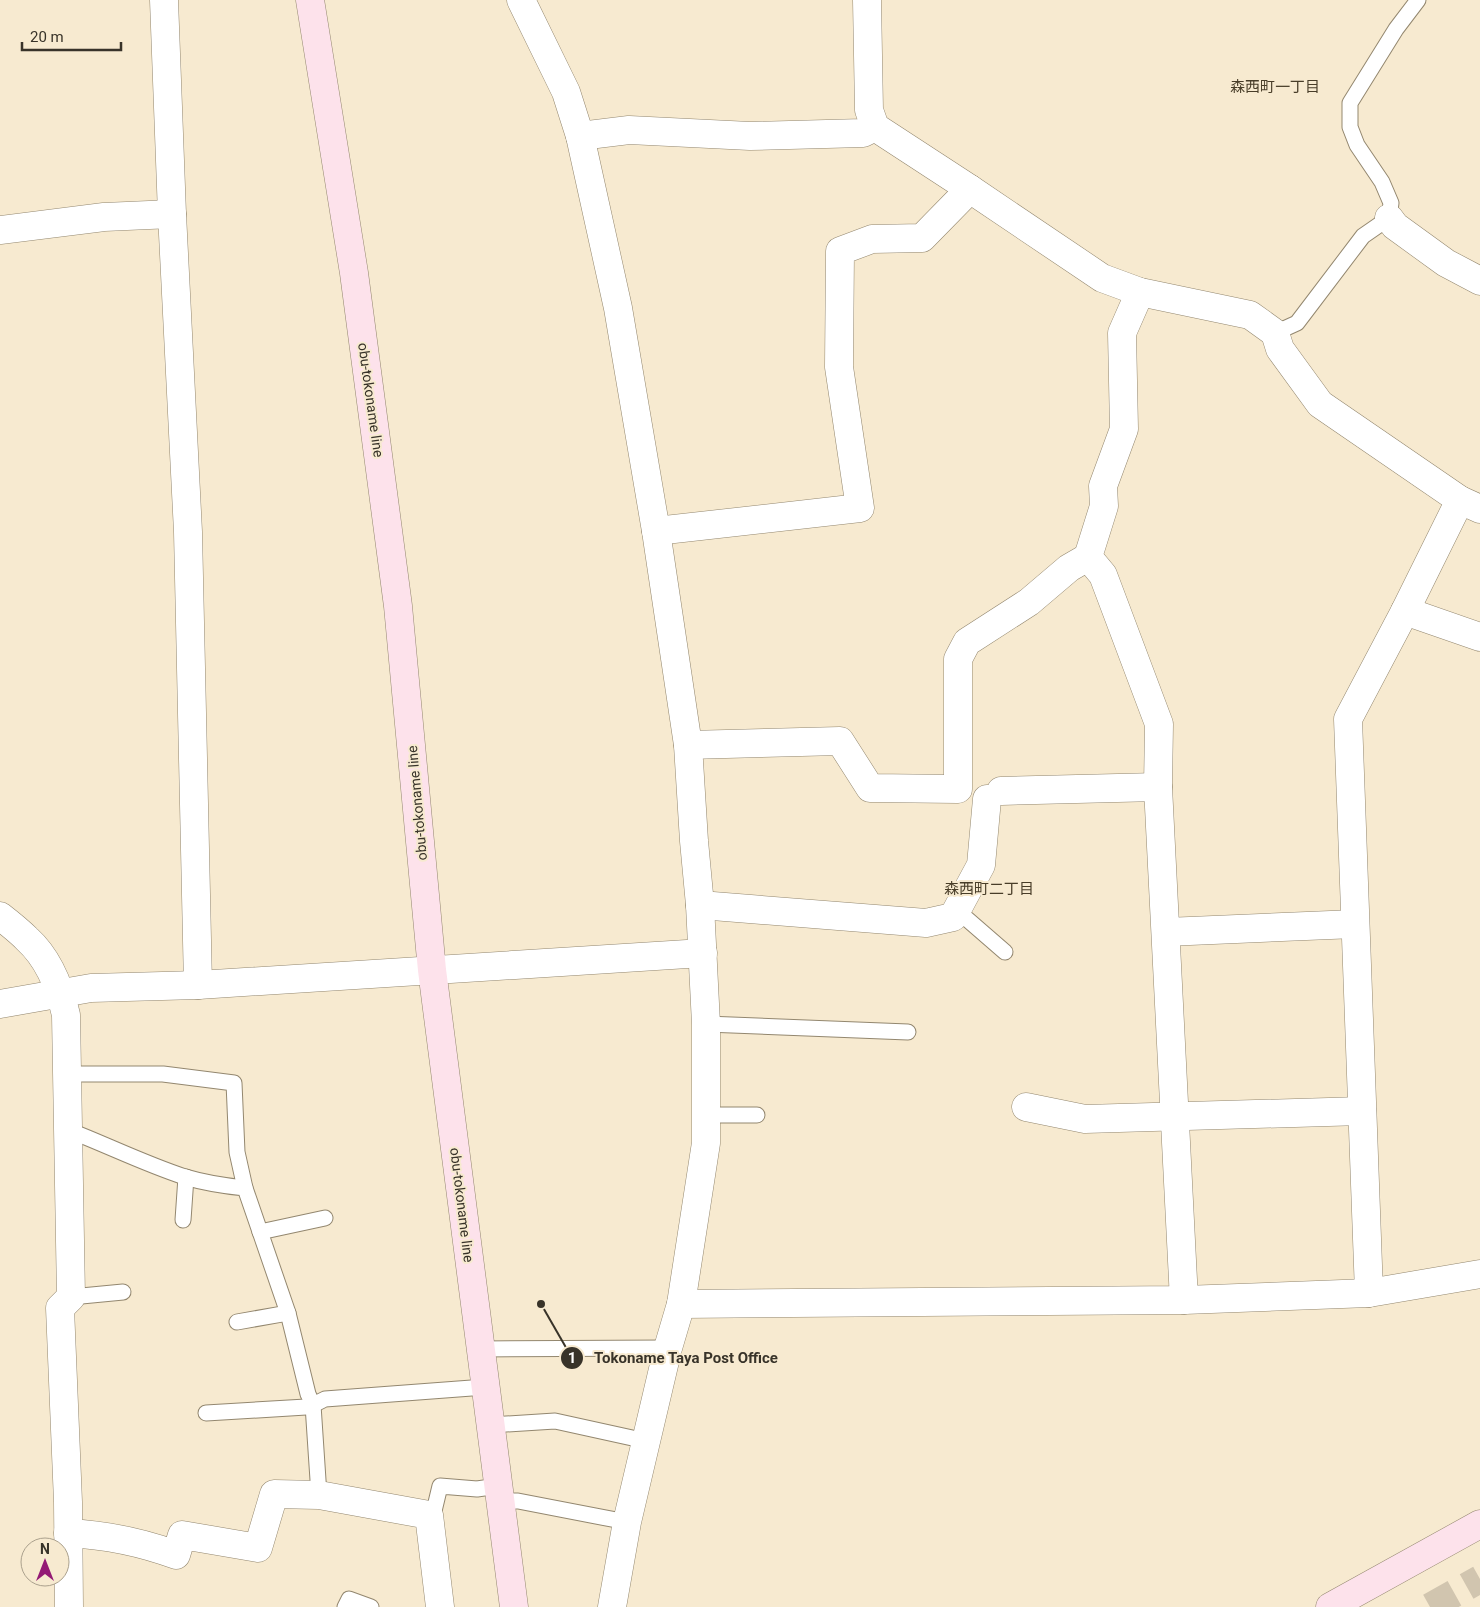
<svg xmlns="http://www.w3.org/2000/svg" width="1480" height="1607" viewBox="0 0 1480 1607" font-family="Roboto,'Noto Sans JP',sans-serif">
	<rect width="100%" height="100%" fill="#f7ead0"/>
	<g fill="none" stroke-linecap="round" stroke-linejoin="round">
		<!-- motorway-tunnel -->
		<path stroke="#d1c5af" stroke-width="28" stroke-dasharray="28 14" stroke-linecap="butt" d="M1430,1607L1480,1579"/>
		<!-- service casing -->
		<g stroke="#93876f" stroke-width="17">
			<g id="service">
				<path d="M1275,333L1297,323L1363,236L1389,218L1391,203L1382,182L1357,145L1350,127V103L1396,29L1418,0"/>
				<path d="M953,917L967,919L1005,952"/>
				<path d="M706,1024L908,1032"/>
				<path d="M67,1074H163L234,1083L237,1152L245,1188"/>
				<path d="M705,1115H757"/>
				<path d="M68,1130C107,1145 145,1164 185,1177C205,1183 225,1186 245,1188L288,1313L308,1394L313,1405L319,1495"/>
				<path d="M183,1220L186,1177"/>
				<path d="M260,1232L325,1218"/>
				<path d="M71,1297L123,1292"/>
				<path d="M237,1322L288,1313"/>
				<path d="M480,1349L668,1348"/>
				<path d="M206,1413L306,1407L313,1405L325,1399L485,1387"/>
				<path d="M490,1425L555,1421L646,1441"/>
				<path d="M500,1501H518L627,1522"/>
				<path d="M429,1515L434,1511L440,1486L477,1489L498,1486"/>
				<path d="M345,1607L349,1599L371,1607"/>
			</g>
		</g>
		<!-- minor casing -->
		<g stroke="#93876f" stroke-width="29">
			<g id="minor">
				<path d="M164,0L172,214L188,532L198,985"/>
				<path d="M521,0L566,92L580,136L618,308L656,531L688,745L694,841L700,905L706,1024V1143L681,1304L668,1348L627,1522L612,1607"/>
				<path d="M867,0L869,110L875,127L970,189L1102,278L1140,292L1250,315L1275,333L1280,349L1320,404L1460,500L1480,509"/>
				<path d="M580,136L629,130L750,136L863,133L875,127"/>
				<path d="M1389,218L1395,226L1446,263L1480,281"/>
				<path d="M0,230L104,217L172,214"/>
				<path d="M1140,292L1122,333L1124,429L1103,486L1104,506L1088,557L1103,575L1159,724L1158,787L1184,1300"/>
				<path d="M656,531L860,508L839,367L840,251L872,239L922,238L970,189"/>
				<path d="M1405,611L1480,637"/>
				<path d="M688,745L840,741L870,788L958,789V659L967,642L1029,602L1069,568L1088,557"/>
				<path d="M1001,791L1158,787"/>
				<path d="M700,905L926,923L953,917L981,865L987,799"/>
				<path d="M0,916C9,923 19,931 27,939C48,958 60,988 66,1015L71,1297L60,1308L68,1502L69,1607"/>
				<path d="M1166,932L1355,924"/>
				<path d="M0,1004L91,988L198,985L703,953"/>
				<path d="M1026,1107L1085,1119L1362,1111"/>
				<path d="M1369,1293L1348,719L1405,611L1460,500"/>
				<path d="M681,1304L1184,1300L1369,1293L1480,1274"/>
				<path d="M68,1533C106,1535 141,1542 176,1555L182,1535L258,1548L274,1494L319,1495L429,1515L440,1607"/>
			</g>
		</g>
		<!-- secondary casing -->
		<g stroke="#93876f" stroke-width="29">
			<g id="secondary">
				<path d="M310,0L354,273L398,606L432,970L514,1607"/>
				<path d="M1330,1607L1480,1524"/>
			</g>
		</g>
		<!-- service -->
		<use href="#service" stroke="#fff" stroke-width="15"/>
		<!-- minor -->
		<use href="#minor" stroke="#fff" stroke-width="28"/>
		<!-- secondary -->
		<use href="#secondary" stroke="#fde2eb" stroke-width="28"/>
	</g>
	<g text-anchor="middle" stroke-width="4" stroke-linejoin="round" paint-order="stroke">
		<!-- street labels -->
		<g font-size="14" fill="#383329" stroke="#f7ead0">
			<text transform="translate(371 400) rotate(82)" y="5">obu-tokoname line</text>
			<text transform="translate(417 803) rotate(-95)" y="5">obu-tokoname line</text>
			<text transform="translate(462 1205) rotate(83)" y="5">obu-tokoname line</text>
		</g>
		<!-- neighbourhood labels -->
		<g font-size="15" fill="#483d28" stroke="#f7ead0">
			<text x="1275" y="92">森西町一丁目</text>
			<text x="989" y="894">森西町二丁目</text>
		</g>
	</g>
	<!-- callouts -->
	<path fill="none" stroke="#383329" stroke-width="2" d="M541 1304L572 1358"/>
	<g fill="#383329" stroke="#f7ead0" stroke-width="2">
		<circle cx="541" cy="1304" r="5"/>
		<circle cx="572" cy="1358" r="12"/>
	</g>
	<g font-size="15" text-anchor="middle" font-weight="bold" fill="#fff">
		<text x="572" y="1363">1</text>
	</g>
	<g font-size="15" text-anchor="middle" font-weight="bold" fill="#383329" stroke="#f7ead0" stroke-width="4" stroke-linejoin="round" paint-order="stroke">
		<text x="686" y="1363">Tokoname Taya Post Office</text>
	</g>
	<!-- north arrow -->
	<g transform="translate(45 1562)"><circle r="24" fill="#f7ead0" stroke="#aba18d"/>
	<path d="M0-4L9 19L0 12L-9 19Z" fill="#941a75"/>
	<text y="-8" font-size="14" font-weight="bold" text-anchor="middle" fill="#383329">N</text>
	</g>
	<!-- scale -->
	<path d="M22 42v8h99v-8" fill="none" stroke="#383329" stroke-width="2.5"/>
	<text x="30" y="42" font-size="15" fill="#383329" stroke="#f7ead0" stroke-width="4" paint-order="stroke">20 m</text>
</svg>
